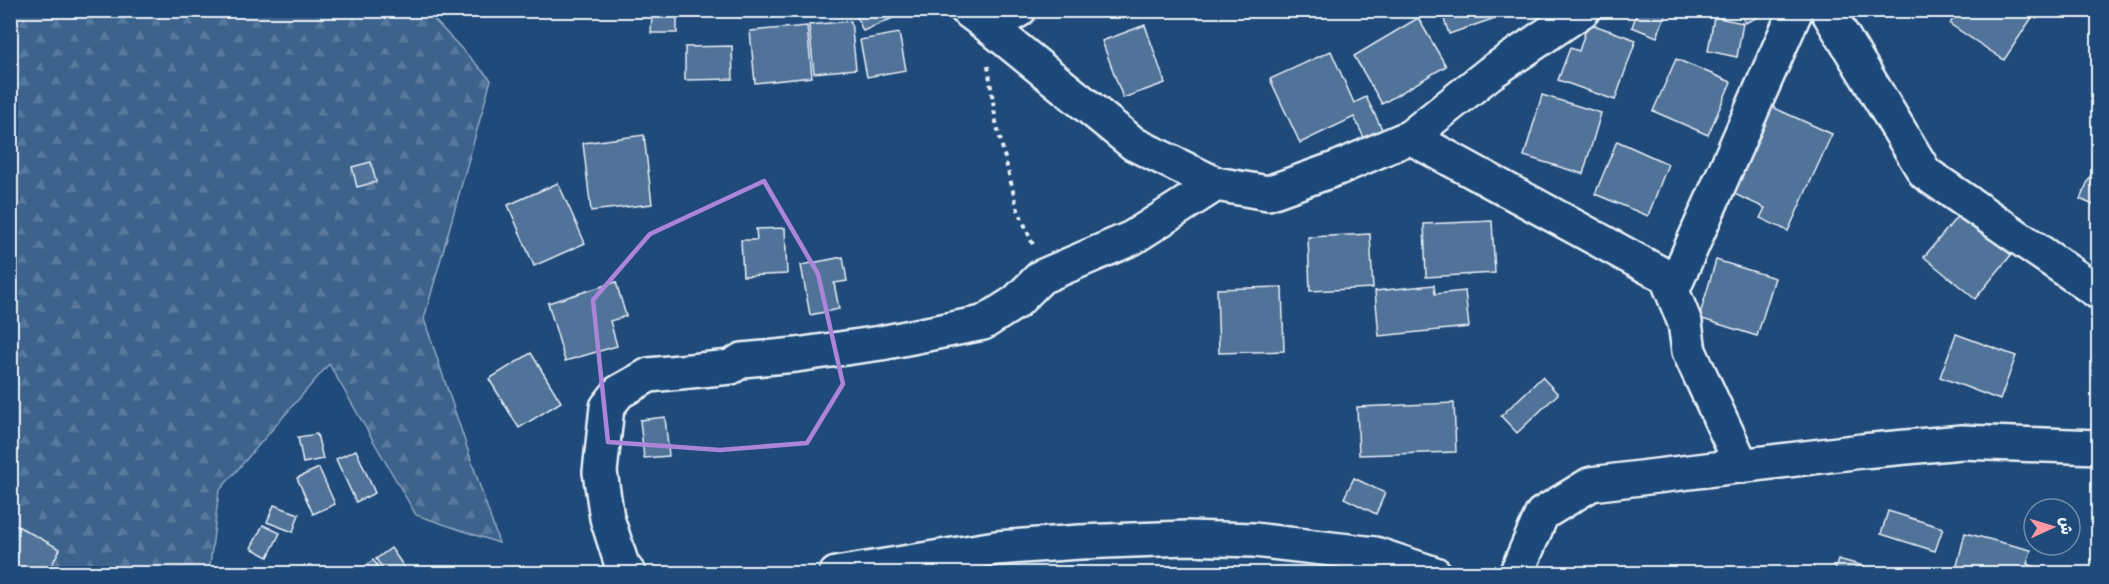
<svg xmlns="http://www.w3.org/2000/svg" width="2109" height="584" viewBox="0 0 2109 584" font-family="'Comic Neue','Playpen Sans Arabic',sans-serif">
	<defs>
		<pattern id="forest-firs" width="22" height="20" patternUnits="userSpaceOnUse" patternTransform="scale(1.5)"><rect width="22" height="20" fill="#3c628c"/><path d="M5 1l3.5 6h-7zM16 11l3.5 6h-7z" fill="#58799d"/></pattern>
	</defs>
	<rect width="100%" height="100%" fill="#1f4a7a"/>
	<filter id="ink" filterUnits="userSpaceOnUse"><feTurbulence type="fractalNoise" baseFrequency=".0167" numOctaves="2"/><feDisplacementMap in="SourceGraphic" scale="12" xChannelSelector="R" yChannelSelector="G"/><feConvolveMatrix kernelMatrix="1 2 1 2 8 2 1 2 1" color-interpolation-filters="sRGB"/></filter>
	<g filter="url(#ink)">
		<!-- forest -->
		<path fill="url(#forest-firs)" stroke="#92aac2" stroke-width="1.5" d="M10,11H426L491,80L424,319L499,543L416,515L329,364L219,491L209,573H11Z"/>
		<!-- building -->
		<g fill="#517399" stroke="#e8f1f8" stroke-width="1.5">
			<path d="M854,10H911L863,31Z"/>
			<path d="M1441,10H1496L1498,17L1449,34Z"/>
			<path d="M1638,10H1667L1657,37L1632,27Z"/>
			<path d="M1739,10H1773L1745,23Z"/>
			<path d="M1958,10H2024L2033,16L2004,60L1950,24Z"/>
			<path d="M652,14H677V33H651Z"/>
			<path d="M1714,17L1743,23L1737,57L1708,51Z"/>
			<path d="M1418,18L1446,66L1382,104L1354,56Z"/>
			<path d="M851,21L856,69L814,73L809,25Z"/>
			<path d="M1588,23L1636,40L1615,100L1558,80L1570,48L1579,51Z"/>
			<path d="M1145,25L1165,83L1123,98L1102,41Z"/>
			<path d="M807,26L812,77L755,83L750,31Z"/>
			<path d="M899,33L906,70L867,77L860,40Z"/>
			<path d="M732,46L733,79L685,80V47Z"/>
			<path d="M1331,51L1354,103L1366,97L1385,135L1367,144L1354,117L1300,143L1270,79Z"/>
			<path d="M1676,59L1731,82L1708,135L1653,111Z"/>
			<path d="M1542,95L1601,113L1583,174L1524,156Z"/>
			<path d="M1772,107L1832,134L1788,231L1760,218L1765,208L1732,193Z"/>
			<path d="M644,135L652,204L591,211L583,143Z"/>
			<path d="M1617,141L1668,164L1648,216L1595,194Z"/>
			<path d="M2098,159V207L2080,199Z"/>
			<path d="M371,162L376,182L357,187L352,167Z"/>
			<path d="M558,183L585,243L534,266L508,205Z"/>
			<path d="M1960,213L2011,255L1975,299L1924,257Z"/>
			<path d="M1492,221L1495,273L1426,277L1424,224Z"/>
			<path d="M785,228L787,274L743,276L741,240H757L756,229Z"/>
			<path d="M1370,234L1373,288L1310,291L1308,237Z"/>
			<path d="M843,257L847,281L834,283L839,309L810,315L801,265Z"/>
			<path d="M1716,260L1775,278L1757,336L1699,318Z"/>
			<path d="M616,282L626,316L610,321L617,346L565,361L548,303Z"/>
			<path d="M1434,285L1435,294L1465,291L1469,327L1379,336L1375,291Z"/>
			<path d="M1282,287L1284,351L1219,353L1217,289Z"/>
			<path d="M1956,334L2016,356L2000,400L1940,377Z"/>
			<path d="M531,353L561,402L519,428L489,379Z"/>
			<path d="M1542,377L1558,394L1517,433L1501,416Z"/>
			<path d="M1454,403L1456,452L1359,455L1357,407Z"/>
			<path d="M665,417L669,456L644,458L640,420Z"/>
			<path d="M317,434L323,459L303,463L298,437Z"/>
			<path d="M356,450L375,493L356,502L336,459Z"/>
			<path d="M319,468L335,504L313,514L297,478Z"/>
			<path d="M1354,478L1385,493L1376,514L1344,498Z"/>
			<path d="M274,505L299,514L293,532L267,522Z"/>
			<path d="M1888,511L1943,528L1935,551L1881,534Z"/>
			<path d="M10,522L60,549L47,574H10Z"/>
			<path d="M263,525L280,533L268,557L251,548Z"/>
			<path d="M1965,533L2031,550L2027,564L2040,568L2039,574H1955Z"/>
			<path d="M391,548L409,574H387L376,559Z"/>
			<path d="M1838,559L1892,574H1834Z"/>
			<path d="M373,560L384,574H356Z"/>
		</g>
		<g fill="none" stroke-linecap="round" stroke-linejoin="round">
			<!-- minor casing -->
			<g stroke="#e8f1f8" stroke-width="38">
				<g id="minor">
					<path d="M967,10L990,27L1019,10"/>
					<path d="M1827,10L1925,173L2098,292"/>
					<path d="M990,27L1134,144L1216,184L1268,193L1338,168L1410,137L1490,73L1583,10"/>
					<path d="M1410,137L1676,282L1796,10"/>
					<path d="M1667,278L1685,323L1689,351L1742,466"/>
					<path d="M629,574L622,565L607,518L600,472L607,407L619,392L649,375L731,367L742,360L796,355L881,343L983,323L1016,302L1041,277L1132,238L1216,184"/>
					<path d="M836,574L996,548L1080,542L1186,538L1254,540L1375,554L1435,574"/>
					<path d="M1516,574L1542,514L1591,484L1862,451L1962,442L2098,447"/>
				</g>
			</g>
			<!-- path -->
			<path stroke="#e8f1f8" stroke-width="4" stroke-dasharray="4.5 4.5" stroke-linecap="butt" d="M988,66L996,122L1017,207L1034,247"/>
			<!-- minor -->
			<use href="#minor" stroke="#1f4a7a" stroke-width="33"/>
		</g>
	</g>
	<!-- marked area -->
	<path fill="none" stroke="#ac85d9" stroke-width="4.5" stroke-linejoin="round" d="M764,181L818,274L843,384L807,443L720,450L608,442L593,300L650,234Z"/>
	<!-- margin -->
	<rect width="2109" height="584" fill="none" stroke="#1f4a7a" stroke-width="36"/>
	<rect x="18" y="18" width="2073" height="548" fill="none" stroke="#e8f1f8" stroke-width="2" filter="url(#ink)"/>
	<!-- north arrow -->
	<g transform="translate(2052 527) rotate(86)"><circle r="28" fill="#1f4a7a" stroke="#6f8dac" stroke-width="1.5"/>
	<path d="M0-4.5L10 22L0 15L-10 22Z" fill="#ff9aa2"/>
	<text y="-9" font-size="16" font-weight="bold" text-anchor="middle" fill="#e8f1f8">ش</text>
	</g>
</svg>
